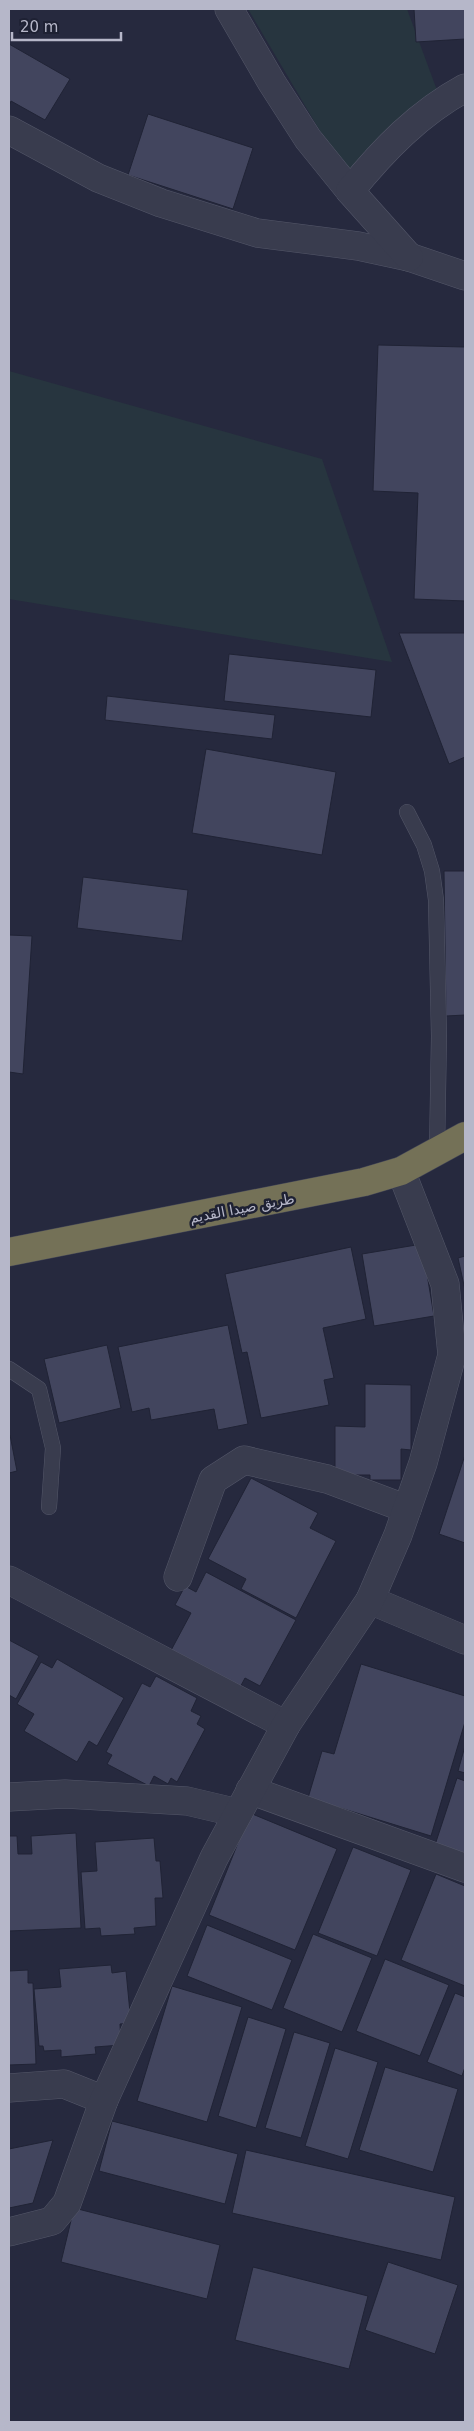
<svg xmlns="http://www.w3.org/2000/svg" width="474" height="2431" viewBox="0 0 474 2431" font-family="'DejaVu Sans',Cairo,sans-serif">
	<rect width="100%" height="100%" fill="#26293e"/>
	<!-- green -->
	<g fill="#27353f">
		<path d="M248,9H407L438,93L356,192Z"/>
		<path d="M9,371L322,459L392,662L9,599Z"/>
	</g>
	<!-- building -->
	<g fill="#42455e" stroke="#202335">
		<path d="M414,9H465V39L416,42Z"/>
		<path d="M9,44L70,79L45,120L11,101L9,106Z"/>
		<path d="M148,114L253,148L233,209L128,175Z"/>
		<path d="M465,323V601L414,599L418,493L373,491L378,345L465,347Z"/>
		<path d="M399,633H465V757L449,764Z"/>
		<path d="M229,654L376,670L371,717L224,701Z"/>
		<path d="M107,696L275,715L272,739L105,720Z"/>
		<path d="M206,749L336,772L322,855L192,833Z"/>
		<path d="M444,871H465V1015L446,1016Z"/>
		<path d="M83,877L188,890L182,941L77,928Z"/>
		<path d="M9,935L32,936L23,1074L9,1072Z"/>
		<path d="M422,1244L434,1316L374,1326L362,1254Z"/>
		<path d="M351,1247L366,1319L323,1328L334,1378L324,1380L329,1405L261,1418L247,1352L242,1353L225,1274Z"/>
		<path d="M465,1256V1290L458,1258Z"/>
		<path d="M228,1325L248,1424L218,1430L214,1409L151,1420L149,1408L132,1412L118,1347Z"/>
		<path d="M107,1345L121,1408L59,1423L44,1359Z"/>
		<path d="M365,1384L411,1385V1450L401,1449V1480H370V1475H335V1426L365,1427Z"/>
		<path d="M10,1435L17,1471L9,1473V1435Z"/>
		<path d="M465,1455V1543L439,1534Z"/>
		<path d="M251,1478L318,1513L310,1528L336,1541L296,1618L241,1589L246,1579L208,1559Z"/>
		<path d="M206,1572L296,1620L260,1686L245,1678L237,1693L168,1656L191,1613L175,1605L185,1586L196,1592Z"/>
		<path d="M9,1640L39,1656L16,1699L9,1695Z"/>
		<path d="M57,1659L124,1698L97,1746L89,1741L77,1762L24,1731L34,1714L17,1704L41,1662L52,1668Z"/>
		<path d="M361,1664L465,1696V1722L431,1836L308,1798L322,1751L334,1754Z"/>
		<path d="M156,1676L197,1698L191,1711L201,1716L197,1724L205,1729L177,1782L171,1778L168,1784L154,1776L149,1786L107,1764L112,1755L106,1752L142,1683L150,1687Z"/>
		<path d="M465,1746V1773L458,1771Z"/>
		<path d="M457,1778L465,1781V1862L433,1851Z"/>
		<path d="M250,1813L337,1849L295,1950L209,1915Z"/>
		<path d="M76,1833L81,1928L9,1931V1836H17L18,1854H32L31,1836Z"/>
		<path d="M154,1838L156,1861H160L163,1898H155L156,1926L134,1928L135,1934L101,1936L100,1928L85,1929L81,1872L97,1871L95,1842Z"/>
		<path d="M353,1847L411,1870L377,1956L318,1933Z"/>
		<path d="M436,1874L465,1886V1986L401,1960Z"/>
		<path d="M207,1925L292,1960L272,2010L187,1976Z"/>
		<path d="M313,1934L372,1958L342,2032L283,2008Z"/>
		<path d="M385,1959L449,1985L420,2056L356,2031Z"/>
		<path d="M111,1965L112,1973L126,1971L131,2023L120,2024L121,2045L95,2047L96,2054L61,2057V2050L44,2051L43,2046H39L34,1989L61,1987L59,1969Z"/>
		<path d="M28,1970V1983H33L36,2064L9,2065V1971Z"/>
		<path d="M172,1986L242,2007L207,2122L137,2101Z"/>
		<path d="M455,1993L465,1997V2067L462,2076L427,2062Z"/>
		<path d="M248,2017L286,2029L256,2128L218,2116Z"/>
		<path d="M294,2032L330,2043L301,2138L265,2128Z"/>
		<path d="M335,2048L378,2062L348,2159L305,2146Z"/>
		<path d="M385,2067L458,2089L433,2172L359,2150Z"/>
		<path d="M112,2121L238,2154L225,2204L99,2171Z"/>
		<path d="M53,2140L33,2203L9,2208V2149Z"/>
		<path d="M246,2150L455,2197L441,2260L232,2213Z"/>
		<path d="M74,2208L220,2245L207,2299L61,2262Z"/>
		<path d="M388,2262L458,2285L435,2354L365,2330Z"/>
		<path d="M253,2267L368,2296L349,2369L235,2340Z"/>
	</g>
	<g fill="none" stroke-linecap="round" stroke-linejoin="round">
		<!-- lane casing -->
		<g stroke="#545769" stroke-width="16">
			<g id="lane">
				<path d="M407,812L424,845L432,871L436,900L439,1036L437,1151"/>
				<path d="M9,1369L39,1389L53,1448L49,1507"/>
			</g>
		</g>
		<!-- street casing -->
		<g stroke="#545769" stroke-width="29">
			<g id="street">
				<path d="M229,9L272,83L308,139L350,191"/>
				<path d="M9,130L98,178L161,203L257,233L358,246L409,257L465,276"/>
				<path d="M409,257L350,191C383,150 419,113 465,88"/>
				<path d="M178,1577L213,1480L244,1460L327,1479L407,1509"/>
				<path d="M9,1580L286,1725"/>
				<path d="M370,1600L465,1640"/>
				<path d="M250,1790L465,1868"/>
				<path d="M9,1797L65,1794L187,1801L238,1813"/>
				<path d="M9,2088L64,2084L104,2100"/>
				<path d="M9,2232L52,2221L67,2203L104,2100L214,1858L286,1725L370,1600L398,1535L423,1463L452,1355L445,1284L401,1171"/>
			</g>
		</g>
		<!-- highway casing -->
		<g stroke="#414456" stroke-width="29">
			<path id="highway" d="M9,1252L364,1182L401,1171L465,1136"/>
		</g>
		<!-- lane -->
		<use href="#lane" stroke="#393c4e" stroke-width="15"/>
		<!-- street -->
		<use href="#street" stroke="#393c4e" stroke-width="28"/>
		<!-- highway -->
		<use href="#highway" stroke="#747157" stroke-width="28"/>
	</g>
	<g text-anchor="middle" stroke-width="5" stroke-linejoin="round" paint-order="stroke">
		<!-- street labels -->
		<g font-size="14" fill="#b6b7c9" stroke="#1e2133">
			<text transform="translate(242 1208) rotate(-11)" y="5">طريق صيدا القديم</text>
		</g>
	</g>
	<!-- border -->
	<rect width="474" height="2431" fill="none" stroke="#b6b7c9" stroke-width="20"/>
	<!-- scale -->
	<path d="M12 32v8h109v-8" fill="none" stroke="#b6b7c9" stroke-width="2.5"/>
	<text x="20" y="32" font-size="15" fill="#b6b7c9" stroke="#1e2133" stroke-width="4" paint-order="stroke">20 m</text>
</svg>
